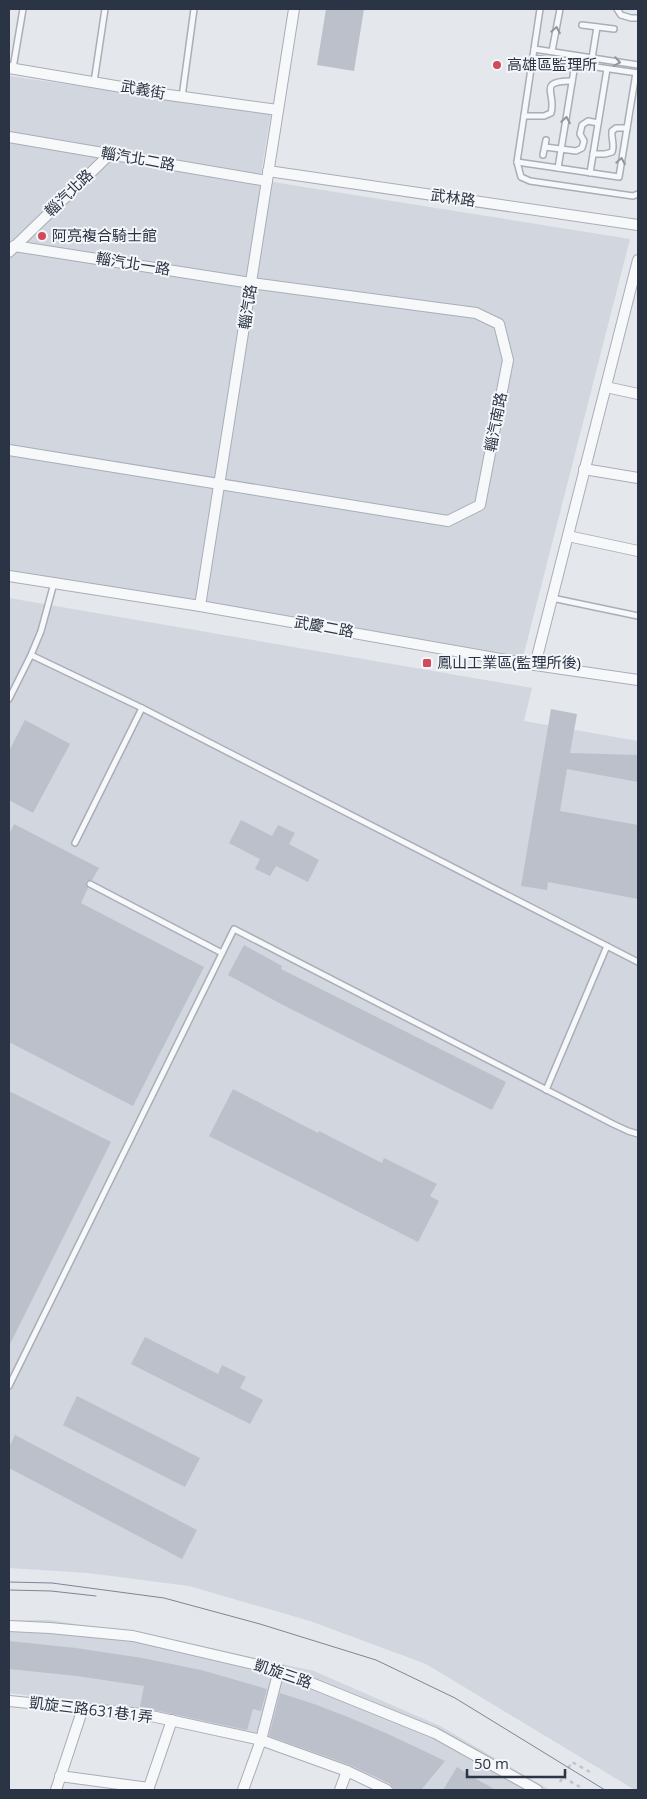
<svg xmlns="http://www.w3.org/2000/svg" width="647" height="1799" viewBox="0 0 647 1799" font-family="'Open Sans','Noto Sans TC',sans-serif">
	<rect width="100%" height="100%" fill="#e4e7ec"/>
	<!-- built -->
	<g fill="#d2d6de">
		<path d="M9,76L271,113L260,180L630,239L522,661L9,570Z"/>
		<path d="M9,598L532,688L524,721L638,741V1790H635L426,1664L310,1621L189,1586L88,1573L9,1568Z"/>
		<path d="M9,1620H50L170,1639L314,1671L440,1726L550,1790H405L384,1780L253,1732L126,1707L9,1693Z"/>
	</g>
	<!-- building -->
	<g fill="#bbc0ca">
		<path d="M326,9H364L354,71L317,65Z"/>
		<path d="M551,709L577,714L570,753L638,755V782L567,769L560,811L638,825V899L548,882L547,890L521,886Z"/>
		<path d="M25,720L70,744L33,813L9,800V751Z"/>
		<path d="M241,820L272,836L278,825L295,833L289,844L319,860L308,882L276,866L270,876L255,869L260,859L229,843Z"/>
		<path d="M14,824L99,868L92,880H88L86,882L88,888L81,903L204,967L133,1106L9,1042V834Z"/>
		<path d="M244,945L282,966L281,969L506,1082L492,1110L279,1003L228,975Z"/>
		<path d="M233,1089L318,1133L319,1131L382,1163L384,1158L437,1184L430,1196L439,1201L418,1242L209,1136Z"/>
		<path d="M9,1091L111,1142L9,1346Z"/>
		<path d="M145,1337L218,1374L222,1365L246,1377L240,1388L263,1400L250,1424L131,1364Z"/>
		<path d="M77,1396L200,1458L185,1487L63,1425Z"/>
		<path d="M15,1435L197,1530L182,1559L9,1468V1447Z"/>
		<path d="M9,1641L76,1648L142,1658L201,1670L267,1689L261,1711L253,1709L247,1730L140,1707L144,1686L77,1676L9,1669Z"/>
		<path d="M280,1693L314,1704L348,1717L388,1734L445,1761L421,1790H394L390,1784L350,1765L269,1736Z"/>
		<path d="M457,1767L471,1776L496,1790H443Z"/>
	</g>
	<g fill="none" stroke-linecap="round" stroke-linejoin="round">
		<!-- service casing -->
		<g stroke="#a9aeb7" stroke-width="8">
			<g id="service">
				<path d="M540,9L517,162L521,177L530,181L633,196L638,194"/>
				<path d="M617,9L621,15L631,18H638"/>
				<path d="M582,25L614,29"/>
				<path d="M534,49L638,65"/>
				<path d="M552,51L560,9"/>
				<path d="M533,58L638,73"/>
				<path d="M592,58L597,27"/>
				<path d="M13,68L23,9"/>
				<path d="M94,82L105,9"/>
				<path d="M182,97L194,9"/>
				<path d="M524,116H544L551,113C557,93 536,81 572,81"/>
				<path d="M545,147L576,151L582,148L584,141L580,134L582,125L588,121L598,123"/>
				<path d="M593,154H605L612,152C615,145 611,139 612,131L616,128H627"/>
				<path d="M543,155L546,140"/>
				<path d="M517,162L619,177L636,73"/>
				<path d="M558,168L575,64"/>
				<path d="M590,173L607,69"/>
				<path d="M552,598L638,616"/>
				<path d="M31,655L41,631L54,583"/>
				<path d="M9,699L31,655L142,708L638,962"/>
				<path d="M75,843L142,708"/>
				<path d="M90,884L222,953"/>
				<path d="M546,1090L607,946"/>
				<path d="M9,1386L234,929L613,1124L628,1131L638,1134"/>
			</g>
		</g>
		<!-- minor casing -->
		<g stroke="#a9aeb7" stroke-width="12">
			<g id="minor">
				<path d="M9,68L169,95L278,110"/>
				<path d="M9,137L267,181"/>
				<path d="M268,171L638,225"/>
				<path d="M9,252L109,155"/>
				<path d="M606,387L638,394"/>
				<path d="M9,450L448,521L480,505L508,360L499,324L476,313L251,283L14,246"/>
				<path d="M584,469L638,478"/>
				<path d="M568,536L638,551"/>
				<path d="M9,576L200,606L535,665L638,680"/>
				<path d="M200,606L294,9"/>
				<path d="M535,665L638,260"/>
				<path d="M9,1626L50,1628L133,1636L279,1670L435,1733L537,1790"/>
				<path d="M9,1701L142,1714L261,1740L347,1771L387,1790"/>
				<path d="M60,1776L149,1788"/>
				<path d="M56,1790L83,1708"/>
				<path d="M148,1790L172,1720"/>
				<path d="M243,1790L261,1740L279,1670"/>
				<path d="M340,1790L347,1771"/>
			</g>
		</g>
		<!-- path -->
		<g stroke="#c2c5cb" stroke-width="2.5" stroke-dasharray="4 4" stroke-linecap="butt">
			<path d="M563,1777L580,1787"/>
			<path d="M560,1782L572,1762L590,1772"/>
		</g>
		<!-- service -->
		<use href="#service" stroke="#f7f8fa" stroke-width="5"/>
		<!-- minor -->
		<use href="#minor" stroke="#f7f8fa" stroke-width="10"/>
		<!-- tram -->
		<g stroke="#7d8696" stroke-width="1">
			<path d="M9,1582L52,1583L164,1598L260,1624L376,1660L455,1698L605,1790"/>
			<path d="M9,1590L51,1591L96,1596"/>
		</g>
	</g>
	<!-- one-way arrows -->
	<defs><path id="oneway-chevron" d="M-2-3.5L2.5 0L-2 3.5" fill="none" stroke-width="1.6" stroke-linecap="round" stroke-linejoin="round" transform="scale(1.25)"/></defs>
	<g stroke="#9196a0">
		<use href="#oneway-chevron" transform="translate(556 30) rotate(-80)"/>
		<use href="#oneway-chevron" transform="translate(617 62) rotate(9)"/>
		<use href="#oneway-chevron" transform="translate(566 120) rotate(-81)"/>
		<use href="#oneway-chevron" transform="translate(621 161) rotate(-80)"/>
	</g>
	<!-- markers -->
	<g fill="#d1495b" stroke="#f4f6f9" stroke-width="2">
		<circle cx="497" cy="65" r="5"/>
		<circle cx="42" cy="236" r="5"/>
		<rect x="422" y="658" width="10" height="10" rx="2.5"/>
	</g>
	<g text-anchor="middle" stroke-width="4" stroke-linejoin="round" paint-order="stroke">
		<!-- poi labels -->
		<g font-size="15" fill="#2b3445" stroke="#f4f6f9" text-anchor="start">
			<text x="507" y="70">高雄區監理所</text>
			<text x="52" y="241">阿亮複合騎士館</text>
			<text x="437" y="668">鳳山工業區(監理所後)</text>
		</g>
		<!-- street labels -->
		<g font-size="15" fill="#2b3445" stroke="#f4f6f9">
			<text transform="translate(143 90) rotate(10)" y="5">武義街</text>
			<text transform="translate(138 159) rotate(10)" y="5">輜汽北二路</text>
			<text transform="translate(69 193) rotate(-44)" y="5">輜汽北路</text>
			<text transform="translate(453 198) rotate(8)" y="5">武林路</text>
			<text transform="translate(133 264) rotate(9)" y="5">輜汽北一路</text>
			<text transform="translate(248 307) rotate(-81)" y="5">輜汽路</text>
			<text transform="translate(496 422) rotate(-79)" y="5">輜汽南路</text>
			<text transform="translate(324 627) rotate(10)" y="5">武慶二路</text>
			<text transform="translate(283 1674) rotate(19)" y="5">凱旋三路</text>
			<text transform="translate(91 1710) rotate(7)" y="5">凱旋三路631巷1弄</text>
		</g>
	</g>
	<!-- border -->
	<rect width="647" height="1799" fill="none" stroke="#2b3445" stroke-width="20"/>
	<!-- scale -->
	<path d="M467 1769v8h98v-8" fill="none" stroke="#2b3445" stroke-width="2.5"/>
	<text x="474" y="1769" font-size="15" fill="#2b3445" stroke="#f4f6f9" stroke-width="4" paint-order="stroke">50 m</text>
</svg>
